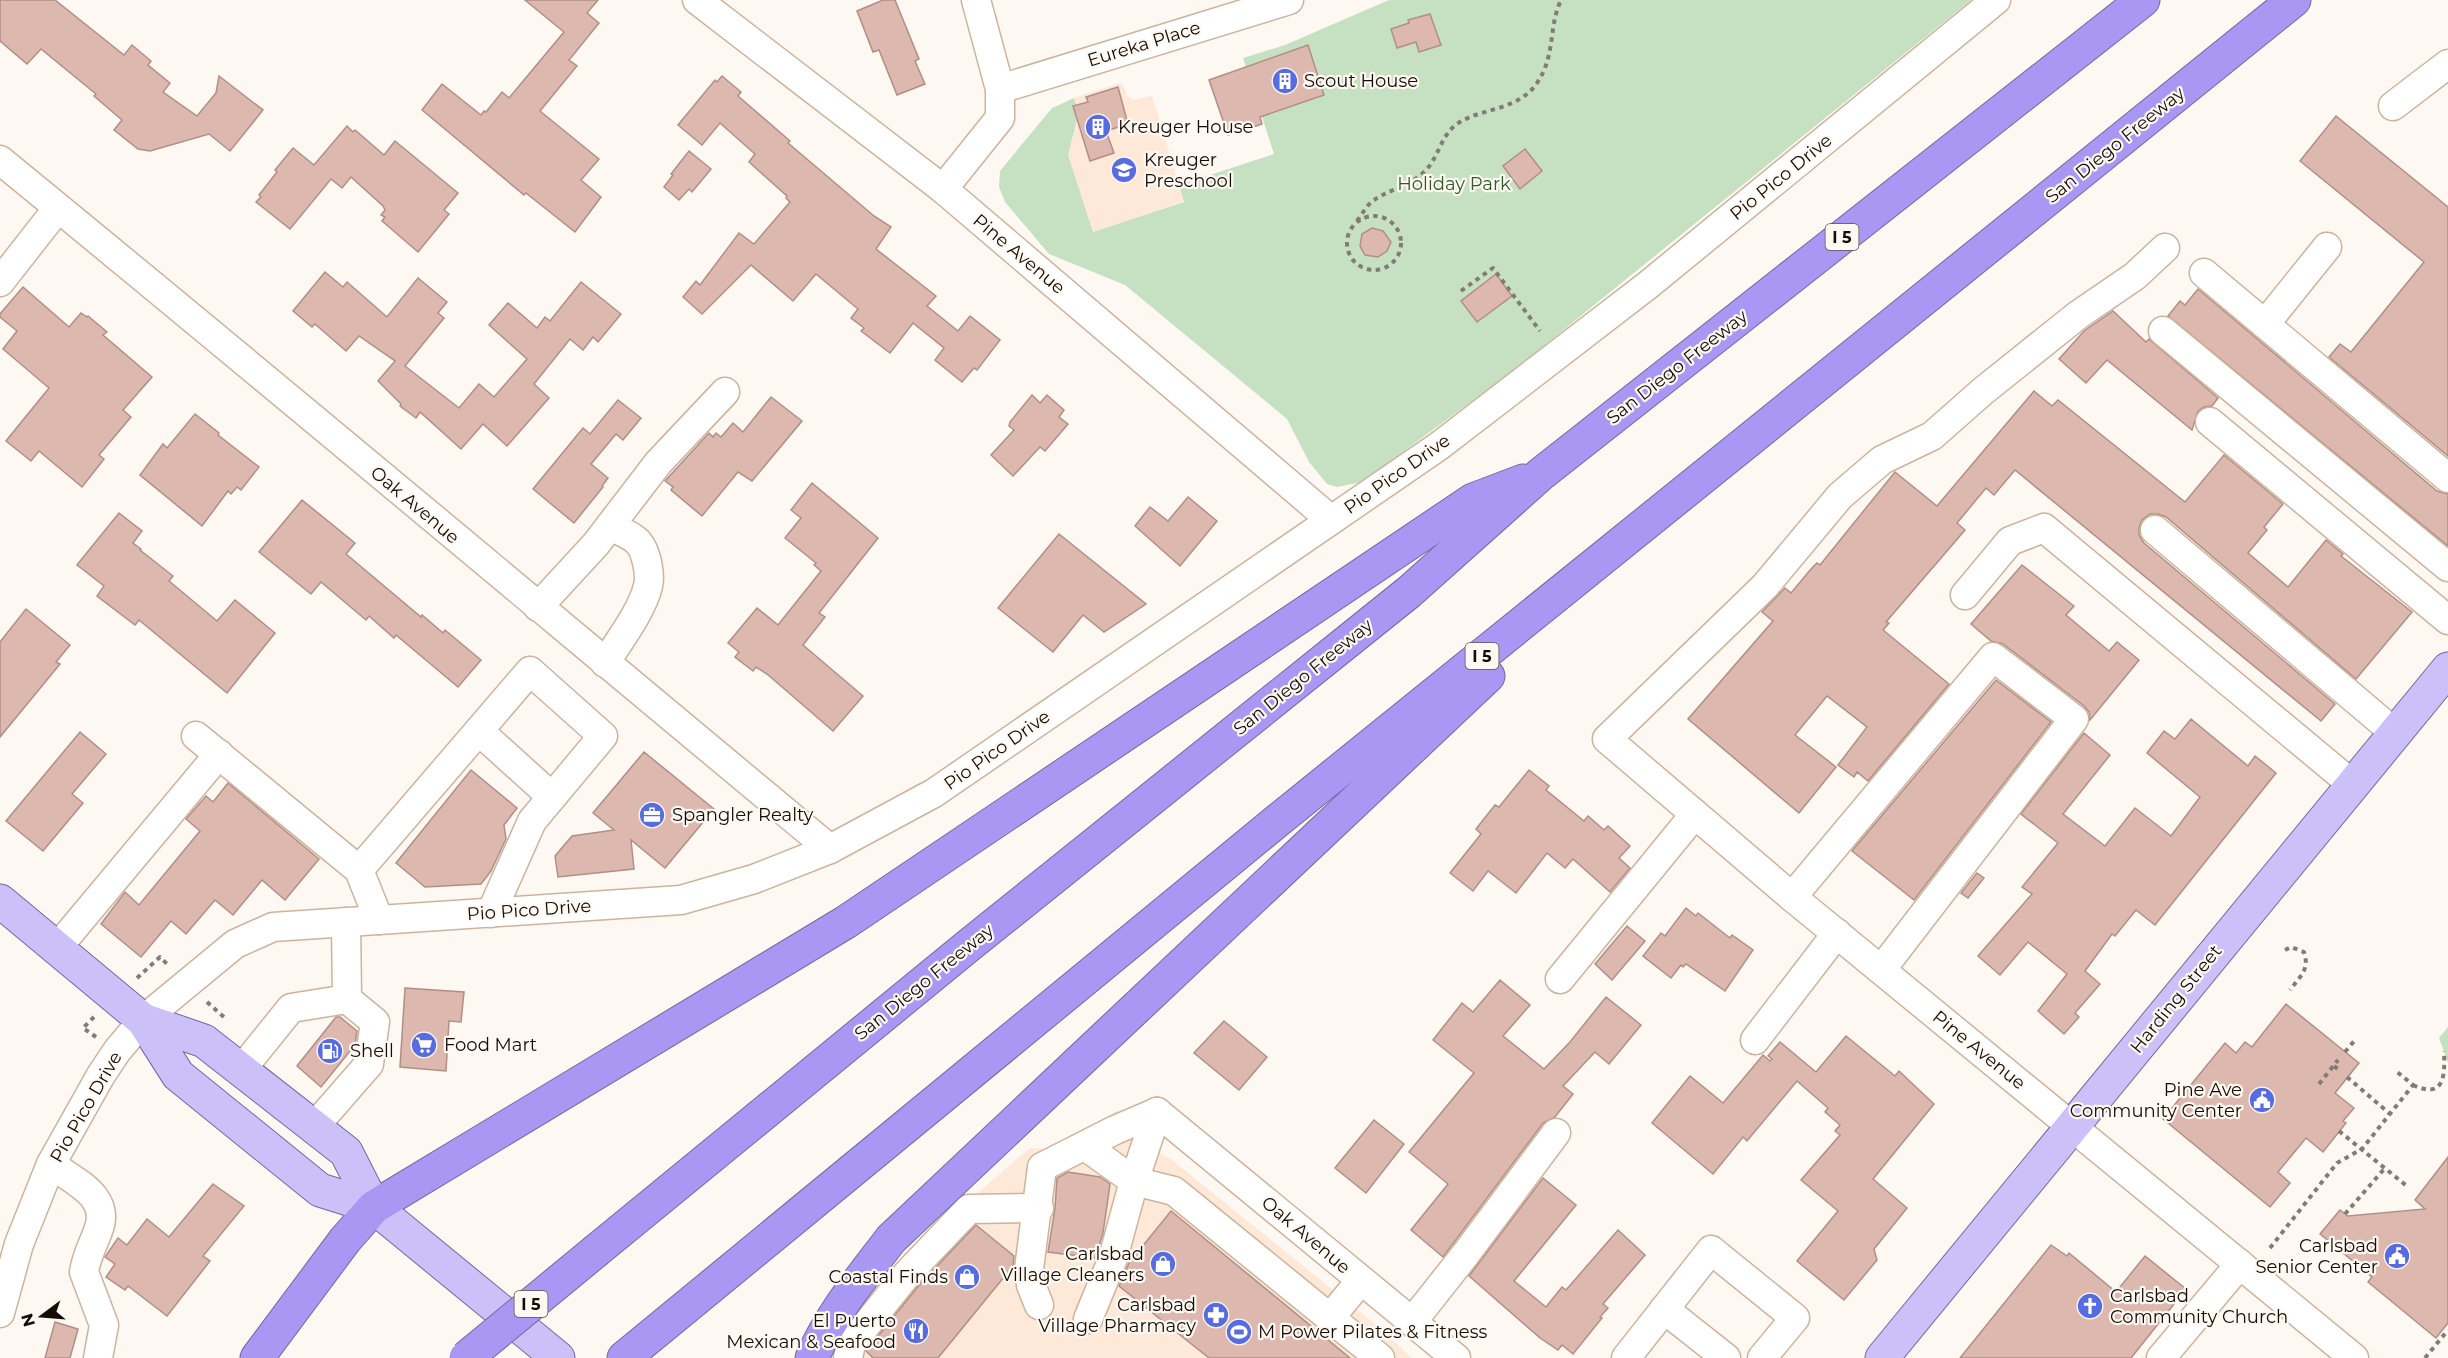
<svg xmlns="http://www.w3.org/2000/svg" width="2448" height="1358" viewBox="0 0 2448 1358" font-family="Montserrat,sans-serif">
	<rect width="100%" height="100%" fill="#fef8f3"/>
	<!-- built -->
	<g fill="#fee9d8">
		<path d="M1120,83L1123,85L1128,97L1133,100L1152,96L1184,201L1093,233L1068,155L1077,120L1073,106L1076,105L1074,98Z"/>
		<path d="M1116,1111L1134,1141L1171,1159L1375,1324L1412,1358H833L856,1319L878,1288L929,1235L1030,1148L1068,1150Z"/>
	</g>
	<!-- green -->
	<g fill="#c6e1c1">
		<path d="M1389,0H1971L1514,370L1362,482L1337,487L1327,484L1309,462L1287,419L1125,285L1049,254L1005,202L999,187L1000,171L1052,108L1074,98L1076,105L1073,107L1077,120L1068,155L1093,232L1184,202L1179,185L1274,154L1243,58L1285,45Z"/>
		<path d="M2448,1027V1063L2439,1038Z"/>
	</g>
	<!-- building -->
	<g fill="#dcb8ae" stroke="#b18f86" stroke-width="1.5">
		<path d="M0,0H55L124,55L132,45L151,61L148,65L170,83L163,92L197,116L216,93L219,76L263,110L230,151L209,134L150,151L138,149L114,130L122,120L94,96L96,94L41,49L27,64L0,41Z"/>
		<path d="M525,0H598L587,13L599,23L569,60L577,66L540,111L599,159L581,180L601,197L575,232L526,193L524,195L422,110L442,84L481,115L484,111L486,112L502,92L509,98L564,32Z"/>
		<path d="M883,0H895L919,59L915,61L925,84L897,95L879,50L873,52L857,11Z"/>
		<path d="M1430,14L1441,45L1419,52L1416,42L1397,48L1391,29L1409,23L1408,20Z"/>
		<path d="M1308,45L1324,95L1260,117L1262,124L1228,135L1209,80Z"/>
		<path d="M722,76L741,92L738,96L790,141L788,143L874,216L891,227L876,249L936,296L927,306L958,331L970,316L1000,340L977,370L974,368L962,382L935,360L944,348L913,323L890,353L861,331L864,328L851,318L858,309L816,274L793,301L751,265L702,314L683,297L696,281L700,285L739,233L754,244L790,202L786,198L787,196L749,162L755,154L720,123L702,145L678,125L715,80L717,82Z"/>
		<path d="M1118,87L1128,124L1106,131L1114,153L1090,161L1073,106L1088,102L1086,97Z"/>
		<path d="M2336,116L2448,207V456L2329,357L2340,344L2351,352L2424,262L2300,161Z"/>
		<path d="M347,126L353,132L355,130L384,155L395,141L458,193L444,210L449,214L418,252L382,221L385,217L381,215L385,210L383,206L351,177L342,188L331,179L290,229L256,202L261,197L259,195L277,172L275,170L293,148L314,165Z"/>
		<path d="M1525,149L1542,171L1520,189L1503,166Z"/>
		<path d="M689,151L711,169L692,192L689,189L679,200L664,187L673,175L671,174Z"/>
		<path d="M1372,228L1383,231L1391,242L1387,251L1378,257L1365,255L1360,246L1362,234Z"/>
		<path d="M325,272L343,287L347,282L387,317L418,278L447,302L438,313L444,318L405,366L459,408L479,384L494,397L527,359L489,325L508,303L537,328L545,317L550,321L581,282L621,314L598,342L593,337L583,350L570,339L534,384L549,398L507,446L483,424L461,449L420,412L416,418L400,406L401,404L378,381L395,361L359,336L346,351L315,324L312,327L293,311Z"/>
		<path d="M1496,274L1512,296L1477,322L1461,301Z"/>
		<path d="M23,287L69,327L81,313L87,317L88,316L107,332L103,335L152,377L123,410L131,417L99,455L104,459L82,487L39,451L31,461L6,441L49,388L3,349L17,331L0,317V314Z"/>
		<path d="M2198,289L2437,491L2448,494V546L2168,316L2180,301L2185,305Z"/>
		<path d="M2113,311L2146,342L2149,339L2218,398L2212,406L2204,407L2198,411L2192,430L2107,360L2086,383L2059,359L2084,331Z"/>
		<path d="M2034,391L2052,406L2058,400L2185,502L2224,455L2283,504L2264,527L2267,530L2248,553L2288,587L2326,540L2343,554L2341,556L2412,612L2356,679L2166,517L2158,514H2150L2142,520L2139,528V535L2144,543L2335,704L2321,721L2015,470L1994,495L1986,488L1957,523L1965,530L1886,622L1889,623L1883,630L1949,684L1868,781L1857,772L1854,777L1838,765L1867,727L1827,696L1795,735L1836,767L1799,813L1688,719L1773,621L1762,612L1785,588L1791,593L1811,569L1817,563L1820,565L1895,472L1937,506Z"/>
		<path d="M1032,395L1040,403L1047,395L1064,410L1059,417L1068,424L1045,451L1040,447L1013,476L991,455L1014,430L1009,426L1010,422Z"/>
		<path d="M771,397L802,421L752,481L738,472L702,516L671,490L673,487L665,481L709,433L713,437L716,433L721,437L733,423L743,432Z"/>
		<path d="M618,400L641,418L623,440L616,434L591,464L608,478L602,486L603,487L574,523L533,489L583,428L590,434Z"/>
		<path d="M195,414L219,433L218,435L259,467L241,490L237,487L231,494L228,491L202,526L140,475L163,444L167,448Z"/>
		<path d="M812,483L878,538L819,613L825,617L803,645L863,696L833,731L767,674L756,667L753,671L735,657L739,652L728,643L757,608L778,625L821,571L814,565L816,563L785,538L801,518L791,510Z"/>
		<path d="M1188,497L1217,521L1180,566L1135,526L1150,507L1168,521Z"/>
		<path d="M302,500L355,543L346,554L421,617L422,615L443,633L445,630L481,660L458,687L396,635L394,638L369,616L366,620L321,582L311,594L259,552Z"/>
		<path d="M119,513L142,531L133,543L141,549L140,550L173,576L169,581L217,621L235,600L275,633L227,693L139,620L135,625L97,596L104,586L77,565Z"/>
		<path d="M1059,534L1146,604L1104,632L1083,615L1053,652L998,608Z"/>
		<path d="M2022,565L2074,606L2066,615L2109,651L2117,642L2139,660L2090,720L2089,712L2084,706L2003,644L1991,641L1971,624Z"/>
		<path d="M26,609L70,645L56,662L60,664L0,737V642Z"/>
		<path d="M1996,680L2051,722L1914,900L1852,851Z"/>
		<path d="M2191,719L2248,766L2255,756L2276,773L2155,925L2136,910L2115,936L2112,934L2085,971L2100,984L2075,1013L2079,1017L2064,1034L2038,1011L2067,974L2028,942L2000,975L1978,956L2032,894L2022,887L2058,843L2021,814L2084,733L2110,755L2063,814L2105,846L2135,808L2171,836L2200,797L2147,753L2164,731L2175,739Z"/>
		<path d="M80,732L106,754L72,794L83,803L43,851L6,821Z"/>
		<path d="M644,752L714,809L665,868L631,840L634,869L558,877L555,856L572,836L614,830L593,813Z"/>
		<path d="M471,770L517,808L504,825L506,839L491,871L481,884L425,887L396,863Z"/>
		<path d="M1529,770L1549,786L1546,790L1584,821L1588,816L1604,830L1608,826L1630,846L1619,858L1630,868L1610,892L1573,859L1565,868L1547,853L1516,893L1488,871L1473,891L1450,873L1481,834L1476,829L1495,805L1499,807Z"/>
		<path d="M228,783L319,859L285,900L262,880L233,915L215,900L186,934L171,921L141,957L101,924L125,892L139,905L200,831L186,819L206,796L213,802Z"/>
		<path d="M1977,873L1984,878L1968,898L1961,893Z"/>
		<path d="M1686,908L1696,916L1698,913L1730,938L1732,935L1753,950L1725,991L1686,964L1683,967L1681,965L1671,978L1643,956L1661,933L1665,936Z"/>
		<path d="M1627,926L1645,941L1612,980L1595,964Z"/>
		<path d="M1500,980L1530,1005L1503,1036L1544,1069L1570,1042L1606,997L1641,1025L1609,1064L1595,1052L1563,1086L1573,1094L1555,1117L1543,1123L1443,1257L1411,1230L1448,1184L1409,1152L1474,1073L1433,1040L1462,1003L1473,1012Z"/>
		<path d="M405,988L464,992L461,1022L449,1021L446,1071L400,1067Z"/>
		<path d="M2286,1004L2359,1063L2335,1093L2354,1108L2343,1121L2346,1123L2323,1152L2306,1138L2278,1172L2290,1183L2270,1207L2163,1119L2225,1043L2236,1053L2245,1042L2252,1047Z"/>
		<path d="M336,1017H340L357,1031L355,1045L321,1087L297,1066Z"/>
		<path d="M1224,1021L1267,1057L1239,1090L1194,1053Z"/>
		<path d="M1846,1036L1895,1076L1899,1071L1934,1104L1873,1179L1907,1208L1874,1249L1877,1260L1844,1300L1797,1261L1838,1211L1801,1180L1840,1135L1835,1131L1840,1125L1825,1112L1828,1108L1797,1081L1747,1141L1743,1137L1713,1174L1652,1123L1690,1076L1723,1103L1763,1055L1770,1061L1772,1059L1768,1056L1780,1042L1816,1072Z"/>
		<path d="M1374,1120L1404,1144L1366,1193L1335,1168Z"/>
		<path d="M2448,1157V1323L2436,1338L2368,1282L2372,1277L2320,1234L2340,1210L2348,1216L2425,1209L2415,1200Z"/>
		<path d="M1068,1172L1100,1177L1110,1184L1103,1233L1095,1258L1048,1252L1055,1208L1057,1178Z"/>
		<path d="M1543,1178L1576,1205L1514,1281L1546,1307L1562,1287L1566,1290L1618,1230L1645,1255L1603,1304L1608,1308L1600,1317L1602,1318L1573,1354L1562,1345L1558,1350L1540,1338L1469,1276Z"/>
		<path d="M213,1184L244,1206L203,1256L210,1261L167,1316L128,1286L125,1290L106,1277L115,1264L105,1257L118,1238L127,1245L147,1219L169,1237Z"/>
		<path d="M1171,1211L1350,1358H1209L1119,1286L1129,1263Z"/>
		<path d="M976,1225L1014,1256L1013,1266L938,1358H873L866,1351L920,1284Z"/>
		<path d="M2051,1245L2067,1256L2069,1253L2116,1292L2145,1256L2186,1289L2131,1358H1960Z"/>
		<path d="M55,1322L78,1329L70,1358H45Z"/>
	</g>
	<g fill="none" stroke-linecap="round" stroke-linejoin="round">
		<!-- minor casing -->
		<g stroke="#ceb39c" stroke-width="31">
			<g id="minor">
				<path d="M697,0L943,189L1331,520"/>
				<path d="M1000,89L1289,0"/>
				<path d="M2393,106L2448,64"/>
				<path d="M0,160C278,387 553,619 830,849"/>
				<path d="M943,189L1000,118V89L976,0"/>
				<path d="M2165,248L2135,276L2078,315L1983,391L1932,436L1882,460L1840,496L1765,586L1607,739L1792,897L2354,1358"/>
				<path d="M2204,273L2448,478"/>
				<path d="M0,282L58,208"/>
				<path d="M2265,324L2327,247"/>
				<path d="M2163,331L2448,567"/>
				<path d="M2210,422L2448,620"/>
				<path d="M2155,530L2395,733"/>
				<path d="M1965,595L2010,541L2044,528L2353,785"/>
				<path d="M538,607L596,544L658,463L725,392"/>
				<path d="M605,663C619,641 642,611 648,586C651,574 646,551 638,542C630,534 619,531 610,526"/>
				<path d="M479,731L552,797"/>
				<path d="M196,736L359,870L379,920"/>
				<path d="M359,870L530,671L603,736L532,821L491,913"/>
				<path d="M1792,897L1993,657L2074,719L1881,970"/>
				<path d="M346,922L347,999"/>
				<path d="M57,948L219,754"/>
				<path d="M1560,979L1695,814"/>
				<path d="M1755,1040L1837,933"/>
				<path d="M241,1070L291,1008L347,999L375,1022L369,1064L314,1127"/>
				<path d="M1157,1112L1456,1358"/>
				<path d="M1085,1146L1134,1181L1174,1191L1330,1318L1361,1280"/>
				<path d="M51,1164C74,1182 112,1196 98,1231C93,1245 86,1257 84,1272L104,1325L98,1358"/>
				<path d="M1039,1305L1031,1285L1029,1269L1042,1167L1115,1130L1157,1112"/>
				<path d="M1664,1309L1726,1358"/>
				<path d="M0,1313L19,1244L51,1164L101,1075L117,1051L143,1020L235,944L273,927L681,900L754,879L830,849L934,793L1439,446L1648,285L1996,0"/>
				<path d="M1330,1318L1380,1358"/>
				<path d="M1088,1319L1113,1258L1134,1181L1157,1112"/>
				<path d="M1412,1322L1465,1255L1556,1133"/>
				<path d="M848,1358L851,1344L908,1273L969,1209L1039,1208"/>
				<path d="M1626,1358L1711,1250L1795,1318L1762,1358"/>
				<path d="M2161,1358L2240,1264"/>
			</g>
		</g>
		<!-- major casing -->
		<g stroke="#7567a0" stroke-width="35">
			<g id="major">
				<path d="M0,901L143,1020L178,1075L320,1190L374,1207L558,1358"/>
				<path d="M143,1020L204,1041L346,1152L374,1207"/>
				<path d="M1882,1358L2448,669"/>
			</g>
		</g>
		<!-- highway casing -->
		<g stroke="#7567a0" stroke-width="35">
			<g id="highway">
				<path d="M597,1250L968,946L1409,592L1541,474L2143,0"/>
				<path d="M257,1358L345,1240L374,1207L846,922L1473,500L1523,481"/>
				<path d="M624,1358L1277,821L2294,0"/>
				<path d="M812,1358C831,1314 862,1277 891,1239L1488,676"/>
			</g>
		</g>
		<!-- path -->
		<g stroke="#837b75" stroke-width="4" stroke-dasharray="4.5 4.5" stroke-linecap="butt">
			<circle cx="1374" cy="243" r="27"/>
			<path d="M1357,221C1362,215 1367,204 1374,200C1390,189 1411,186 1426,170C1440,155 1441,133 1460,122C1483,108 1519,110 1537,83C1556,55 1548,28 1561,0"/>
			<path d="M1461,291L1493,268L1540,331"/>
			<path d="M2285,950L2291,947L2304,952C2310,970 2300,976 2290,990"/>
			<path d="M137,978L160,957L169,966"/>
			<path d="M207,1002L224,1017"/>
			<path d="M94,1017L83,1028L96,1037"/>
			<path d="M2345,1052L2355,1040"/>
			<path d="M2334,1066L2340,1071"/>
			<path d="M2347,1077L2390,1114"/>
			<path d="M2319,1084L2338,1060"/>
			<path d="M2413,1085C2445,1100 2445,1075 2444,1051"/>
			<path d="M2339,1131L2408,1187"/>
			<path d="M2345,1214L2385,1168"/>
			<path d="M2270,1248L2337,1163L2362,1149L2413,1085L2396,1071"/>
			<path d="M2425,1358L2448,1330"/>
		</g>
		<!-- minor -->
		<use href="#minor" stroke="#fff" stroke-width="28"/>
		<!-- major -->
		<use href="#major" stroke="#cbc1f8" stroke-width="33"/>
		<!-- highway -->
		<use href="#highway" stroke="#a898f4" stroke-width="33"/>
		<!-- highway-bridge casing -->
		<g stroke="#7567a0" stroke-width="35" stroke-linecap="butt">
			<path id="highway-bridge" d="M466,1358L597,1250"/>
		</g>
		<!-- highway-bridge -->
		<use href="#highway-bridge" stroke="#a898f4" stroke-width="33"/>
	</g>
	<!-- icons -->
	<defs>
		<g id="building-disc" transform="scale(1.35)"><circle r="9.5" fill="#586ce2" stroke="#fef8f3"/><path d="M-4-6H4V6H1V3H-1V6H-4ZM-2.5-4.3h1.7v1.8h-1.7ZM.8-4.3h1.7v1.8H.8ZM-2.5-1h1.7V.8h-1.7ZM.8-1h1.7V.8H.8Z" fill="#fff"/></g>
		<g id="school-disc" transform="scale(1.35)"><circle r="9.5" fill="#586ce2" stroke="#fef8f3"/><path d="M0-5L7-2L0 1L-7-2ZM-4 1L0 2.5L4 1V4Q0 6-4 4Z" fill="#fff"/></g>
		<g id="office-disc" transform="scale(1.35)"><circle r="9.5" fill="#586ce2" stroke="#fef8f3"/><path d="M-6-3h4V-5.5h4V-3h4V5H-6ZM-1-4.5V-3h2v-1.5ZM-6 0V1H6V0Z" fill="#fff"/></g>
		<g id="supermarket-disc" transform="scale(1.35)"><circle r="9.5" fill="#586ce2" stroke="#fef8f3"/><path d="M-6-5.5h2.5l.6 2H6L4.5 2H-2.5L-4.4-4H-6ZM-1.5 3.2a1.3 1.3 0 1 0 .1 0ZM3 3.2a1.3 1.3 0 1 0 .1 0Z" fill="#fff"/></g>
		<g id="fuel-disc" transform="scale(1.35)"><circle r="9.5" fill="#586ce2" stroke="#fef8f3"/><path d="M-5.5-6h7V0h2V4h1.3V-2.5L3-4.5l.8-.8L6-3V5H2.5V1h-1V6h-7ZM-4.2-4.7v3.2H.2V-4.7Z" fill="#fff"/></g>
		<g id="civic-disc" transform="scale(1.35)"><circle r="9.5" fill="#586ce2" stroke="#fef8f3"/><path d="M-.6-6.5H3V-4.5H.6V-3L4-1V1h2V6H-6V1h2V-1L-.6-3ZM-1.2 2.5V6h2.4V2.5Z" fill="#fff"/></g>
		<g id="shop-disc" transform="scale(1.35)"><circle r="9.5" fill="#586ce2" stroke="#fef8f3"/><path d="M-5-2.5h2.3a2.7 3.5 0 0 1 5.4 0H5L5.5 6h-11ZM-1.5-2.5h3a1.5 2.3 0 0 0-3 0Z" fill="#fff"/></g>
		<g id="church-disc" transform="scale(1.35)"><circle r="9.5" fill="#586ce2" stroke="#fef8f3"/><path d="M-1.2-6h2.4v3.5h3.3v2.4h-3.3V6h-2.4V-.1h-3.3v-2.4h3.3Z" fill="#fff"/></g>
		<g id="pharmacy-disc" transform="scale(1.35)"><circle r="9.5" fill="#586ce2" stroke="#fef8f3"/><path d="M-2-6h4v4h4v4h-4v4h-4v-4h-4v-4h4Z" fill="#fff"/></g>
		<g id="restaurant-disc" transform="scale(1.35)"><circle r="9.5" fill="#586ce2" stroke="#fef8f3"/><path d="M-5-6h1v4h1v-4h1v4h1v-4h1v5L-1.5 .5V6h-2V.5L-5-1ZM5-6V6H3V1.5H1.5Q1.5-4 5-6Z" fill="#fff"/></g>
		<g id="stadium-disc" transform="scale(1.35)"><circle r="9.5" fill="#586ce2" stroke="#fef8f3"/><path d="M0-5a6.5 5 0 1 0 0 10a6.5 5 0 1 0 0-10ZM-3.5-1.8h7v3.6h-7Z" fill="#fff"/></g>
	</defs>
	<g fill-rule="evenodd">
		<use href="#building-disc" x="1285" y="81"/>
		<use href="#building-disc" x="1098" y="127"/>
		<use href="#school-disc" x="1124" y="170"/>
		<use href="#office-disc" x="652" y="815"/>
		<use href="#supermarket-disc" x="424" y="1045"/>
		<use href="#fuel-disc" x="330" y="1051"/>
		<use href="#civic-disc" x="2262" y="1100"/>
		<use href="#civic-disc" x="2397" y="1256"/>
		<use href="#shop-disc" x="1163" y="1264"/>
		<use href="#shop-disc" x="967" y="1277"/>
		<use href="#church-disc" x="2090" y="1306"/>
		<use href="#pharmacy-disc" x="1216" y="1315"/>
		<use href="#restaurant-disc" x="916" y="1331"/>
		<use href="#stadium-disc" x="1239" y="1332"/>
	</g>
	<g text-anchor="middle" stroke-width="4.5" stroke-linejoin="round" paint-order="stroke">
		<!-- shield labels -->
		<g fill="#fef8f3" stroke="#5b534c" stroke-width="1.5">
			<rect x="1825.5" y="224" width="33" height="26" rx="4.5"/>
			<rect x="1465.5" y="643" width="33" height="26" rx="4.5"/>
			<rect x="514.5" y="1291" width="33" height="26" rx="4.5"/>
		</g>
		<g font-size="16" font-weight="bold" fill="#150c05">
			<text x="1842" y="243">I 5</text>
			<text x="1482" y="662">I 5</text>
			<text x="531" y="1310">I 5</text>
		</g>
		<!-- street labels -->
		<g font-size="18" fill="#150c05" stroke="#fef8f3">
			<text transform="translate(1144 44) rotate(-17)" y="6">Eureka Place</text>
			<text transform="translate(2115 145) rotate(-39)" y="6">San Diego Freeway</text>
			<text transform="translate(1781 177) rotate(-39)" y="6">Pio Pico Drive</text>
			<text transform="translate(1019 254) rotate(40)" y="6">Pine Avenue</text>
			<text transform="translate(1677 367) rotate(-38)" y="6">San Diego Freeway</text>
			<text transform="translate(1397 474) rotate(-35)" y="6">Pio Pico Drive</text>
			<text transform="translate(415 505) rotate(40)" y="6">Oak Avenue</text>
			<text transform="translate(1303 677) rotate(-39)" y="6">San Diego Freeway</text>
			<text transform="translate(997 750) rotate(-35)" y="6">Pio Pico Drive</text>
			<text transform="translate(529 910) rotate(-4)" y="6">Pio Pico Drive</text>
			<text transform="translate(924 982) rotate(-39)" y="6">San Diego Freeway</text>
			<text transform="translate(2176 999) rotate(-51)" y="6">Harding Street</text>
			<text transform="translate(1979 1050) rotate(39)" y="6">Pine Avenue</text>
			<text transform="translate(86 1107) rotate(-60)" y="6">Pio Pico Drive</text>
			<text transform="translate(1306 1235) rotate(40)" y="6">Oak Avenue</text>
		</g>
		<!-- poi labels -->
		<g font-size="18" fill="#150c05" stroke="#fef8f3" text-anchor="start">
			<text x="1304" y="87">Scout House</text>
			<text x="1118" y="133">Kreuger House</text>
			<text x="1144" y="166">Kreuger<tspan x="1144" dy="21">Preschool</tspan></text>
			<text x="672" y="821">Spangler Realty</text>
			<text x="444" y="1051">Food Mart</text>
			<text x="350" y="1057">Shell</text>
			<text x="2242" y="1096" text-anchor="end">Pine Ave<tspan x="2242" dy="21">Community Center</tspan></text>
			<text x="2378" y="1252" text-anchor="end">Carlsbad<tspan x="2378" dy="21">Senior Center</tspan></text>
			<text x="1144" y="1260" text-anchor="end">Carlsbad<tspan x="1144" dy="21">Village Cleaners</tspan></text>
			<text x="948" y="1283" text-anchor="end">Coastal Finds</text>
			<text x="2110" y="1302">Carlsbad<tspan x="2110" dy="21">Community Church</tspan></text>
			<text x="1196" y="1311" text-anchor="end">Carlsbad<tspan x="1196" dy="21">Village Pharmacy</tspan></text>
			<text x="896" y="1327" text-anchor="end">El Puerto<tspan x="896" dy="21">Mexican &amp; Seafood</tspan></text>
			<text x="1258" y="1338">M Power Pilates &amp; Fitness</text>
		</g>
		<!-- park labels -->
		<g font-size="18" fill="#2f5c26" stroke="#fef8f3">
			<text x="1454" y="190">Holiday Park</text>
		</g>
	</g>
	<!-- north arrow -->
	<g transform="translate(42 1316) rotate(254)" stroke="#fef8f3" stroke-width="4.5" paint-order="stroke">
	<path d="M0-4.5L10 22L0 15L-10 22Z" fill="#150c05"/>
	<text y="-9" font-size="16" font-weight="bold" text-anchor="middle" fill="#150c05">N</text>
	</g>
</svg>
